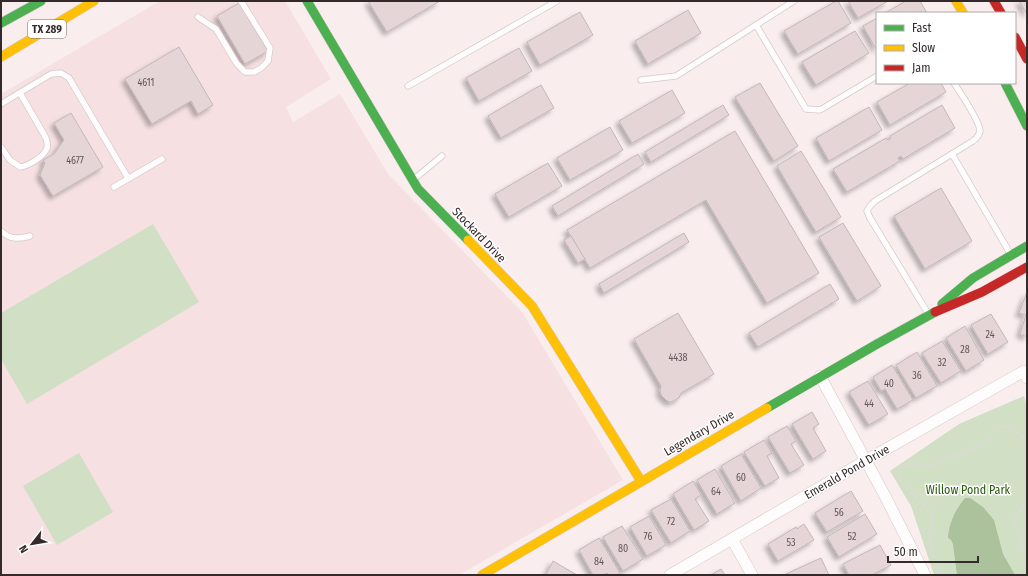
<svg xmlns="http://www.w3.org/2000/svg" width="1028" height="576" viewBox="0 0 1028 576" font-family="'Fira Sans Condensed',sans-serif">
	<defs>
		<filter id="shadow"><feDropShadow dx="-3.5" dy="3.5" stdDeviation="2" flood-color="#0004"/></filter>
	</defs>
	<rect width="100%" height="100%" fill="#f9edee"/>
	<!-- built -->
	<path fill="#f6e0e2" d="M160,1H285L331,79L286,107L293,122L340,94L388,174L522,312L623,480L459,575H1V94Z"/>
	<!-- green -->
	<g fill="#d1dfc4">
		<path d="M153,224L199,302L27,404L1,359V313Z"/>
		<path d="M1024,396L1027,408V575H934L911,506L890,471L959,424Z"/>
		<path d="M79,453L113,512L57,545L23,486Z"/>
	</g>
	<!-- water -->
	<path fill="#abc29c" d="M965,498H970L983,507L994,520L1003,554L1015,575H957L953,544L951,540L948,538C949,523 955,510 965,498Z"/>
	<!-- building -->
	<g fill="#e5d5d7" stroke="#c3b8b9" filter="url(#shadow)">
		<path d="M368,1H440L387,32Z"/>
		<path d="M836,1H838L851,23L798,54L784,31Z"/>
		<path d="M848,1H888L858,18Z"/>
		<path d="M906,1H920L927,13H885Z"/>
		<path d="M1019,1H1027V14Z"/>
		<path d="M239,3L268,51L245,64L217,16Z"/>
		<path d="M688,10L701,33L648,64L635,41Z"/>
		<path d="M580,12L593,35L540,65L527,42Z"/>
		<path d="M877,18V48L876,49L863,26Z"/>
		<path d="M855,31L869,53L816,85L802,62Z"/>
		<path d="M179,47L213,105L198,114L191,101L152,124L125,79Z"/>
		<path d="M519,48L532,71L479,101L466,78Z"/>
		<path d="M760,83L798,146L774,161L735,97Z"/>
		<path d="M910,83H941L946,92L890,125L877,102Z"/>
		<path d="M541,85L554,108L501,138L488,116Z"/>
		<path d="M672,90L685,113L632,143L619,121Z"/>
		<path d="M723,105L729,115L651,162L645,152Z"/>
		<path d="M942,105L955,128L903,159L901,156L898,158L900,161L847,192L833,169L886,138L888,140L891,138L890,136Z"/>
		<path d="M869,107L882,130L829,161L816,138Z"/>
		<path d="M71,113L103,167L53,196L40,175L45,163L43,160L54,154L64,140L54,123Z"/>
		<path d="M610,127L623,150L570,180L557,158Z"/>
		<path d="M735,131L819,273L767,303L706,200L590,268L567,230Z"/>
		<path d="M801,151L841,217L816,232L777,166Z"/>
		<path d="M638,154L644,164L558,216L552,206Z"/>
		<path d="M548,163L562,186L509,217L495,194Z"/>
		<path d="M941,188L972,241L925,269L894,216Z"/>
		<path d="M843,223L881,286L857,301L819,237Z"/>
		<path d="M684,233L689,242L604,293L599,284Z"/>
		<path d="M571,236L585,259L578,263L564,240Z"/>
		<path d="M830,284L839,299L758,347L749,333Z"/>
		<path d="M1027,292V337L1020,334L1026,315L1019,313Z"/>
		<path d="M678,313L714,374L681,393L679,398L671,402L667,401L661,395L660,390L661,386L634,339Z"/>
		<path d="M991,314L1008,342L988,354L971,325Z"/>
		<path d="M965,326L984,360L966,371L946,338Z"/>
		<path d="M942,341L961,371L941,383L922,353Z"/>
		<path d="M917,352L937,386L916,398L896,365Z"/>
		<path d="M892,365L913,400L897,409L885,389L881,391L873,377Z"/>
		<path d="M868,381L888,414L869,425L849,392Z"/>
		<path d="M812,412L819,424L813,428L826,451L813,459L792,424Z"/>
		<path d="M787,426L796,441L791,444L804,465L790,473L768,437Z"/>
		<path d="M764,440L772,453L767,456L779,478L765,486L744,452Z"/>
		<path d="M741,454L761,488L741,501L721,466Z"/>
		<path d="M715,469L735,503L717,514L697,480Z"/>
		<path d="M693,481L701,495L695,499L709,521L694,530L673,494Z"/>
		<path d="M851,491L863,511L827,532L815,513Z"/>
		<path d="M671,499L690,531L671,543L651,510Z"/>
		<path d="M865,514L877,534L839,557L827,537Z"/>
		<path d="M649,516L666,545L647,556L630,527Z"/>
		<path d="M804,524L814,540L778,561L768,544L796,527L797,529Z"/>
		<path d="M622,526L643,559L623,571L603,537Z"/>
		<path d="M599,538L620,573L617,575H608L607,573L603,575H593L579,550Z"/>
		<path d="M880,545L891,565L872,575H849L843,564Z"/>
		<path d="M821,558L829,575H787L786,574Z"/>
		<path d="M553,561L577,575H546Z"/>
		<path d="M721,569L725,575H711Z"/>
	</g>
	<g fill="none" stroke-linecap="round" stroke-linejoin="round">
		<!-- lane casing -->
		<g stroke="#d5cacb" stroke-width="7">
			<g id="lane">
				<path d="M794,1L756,25L806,109L820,110L877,76"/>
				<path d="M198,17L216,29L237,64L245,72H254L261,68L268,61L270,48L241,1"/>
				<path d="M641,80L676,76L756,25"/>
				<path d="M408,86L557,1"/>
				<path d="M1,104L51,74L61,73L69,78L128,178"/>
				<path d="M1,147L10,160L20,167C28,166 44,157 47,148C48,144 47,141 46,138L20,93"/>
				<path d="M952,154L1011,255"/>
				<path d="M413,180L442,156"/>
				<path d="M114,187L162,159"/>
				<path d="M1,231C10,240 19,239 30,236"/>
				<path d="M929,315L870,218L867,211L870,206L875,201L973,141C977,138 979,136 980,131C980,122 960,92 954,83"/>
			</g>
		</g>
		<!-- street casing -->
		<g stroke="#d5cacb" stroke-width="12">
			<g id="street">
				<path d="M820,376L885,496L925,575"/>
				<path d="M732,539L752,575"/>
				<path d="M670,575L865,461L1024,371L1027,378"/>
			</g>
		</g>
		<!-- fast casing -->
		<g stroke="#d5cacb" stroke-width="10">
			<g id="fast">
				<path d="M307,1L418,189L468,240"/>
				<path d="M1,23L41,1"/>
				<path d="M1005,83L1027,126"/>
				<path d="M942,304L973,278L1027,246"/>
				<path d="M767,408L877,344L935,312"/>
			</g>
		</g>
		<!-- slow casing -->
		<g stroke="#d5cacb" stroke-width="10">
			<g id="slow">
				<path d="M956,1L963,13"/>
				<path d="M1,57L94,1"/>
				<path d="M468,240L532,306L641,481"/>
				<path d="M482,575L767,408"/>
			</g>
		</g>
		<!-- jam casing -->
		<g stroke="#d5cacb" stroke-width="10">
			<g id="jam">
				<path d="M994,1L1001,13"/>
				<path d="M1015,37L1027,59"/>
				<path d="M935,312L982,292L1027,267"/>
			</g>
		</g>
		<!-- path -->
		<g stroke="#ddd9da" stroke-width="2" stroke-dasharray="4 2" stroke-linecap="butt">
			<path d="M1027,497L1024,504L1014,521L1022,549L1027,558"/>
			<path d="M940,575L930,544L933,515L905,486L900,476L902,467L910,463L932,465L962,453L983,444L996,428L1005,426L1015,430L1027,440"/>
		</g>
		<!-- lane -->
		<use href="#lane" stroke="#fefcfc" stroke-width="5.5"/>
		<!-- street -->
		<use href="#street" stroke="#fefcfc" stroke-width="11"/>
		<!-- fast -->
		<use href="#fast" stroke="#4caf50" stroke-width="9"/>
		<!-- slow -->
		<use href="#slow" stroke="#ffc107" stroke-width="9"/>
		<!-- jam -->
		<use href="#jam" stroke="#c62828" stroke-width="9"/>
	</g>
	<g text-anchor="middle" stroke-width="3" stroke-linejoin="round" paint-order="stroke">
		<!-- number labels -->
		<g font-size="10" fill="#635658">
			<text x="146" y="86">4611</text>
			<text x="75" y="164">4677</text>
			<text x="990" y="338">24</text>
			<text x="965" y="353">28</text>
			<text x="678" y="361">4438</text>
			<text x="942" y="366">32</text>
			<text x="917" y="379">36</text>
			<text x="889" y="387">40</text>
			<text x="869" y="407">44</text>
			<text x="741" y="481">60</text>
			<text x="716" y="495">64</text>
			<text x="839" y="516">56</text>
			<text x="671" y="525">72</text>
			<text x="648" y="540">76</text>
			<text x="852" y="540">52</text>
			<text x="791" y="546">53</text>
			<text x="623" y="552">80</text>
			<text x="599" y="565">84</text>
		</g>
		<!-- shield labels -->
		<rect fill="#fff" stroke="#726a6b" stroke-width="1" x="28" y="20" width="38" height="18" rx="3"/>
		<g font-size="11" font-weight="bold" fill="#352a2b">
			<text x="47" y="33">TX 289</text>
		</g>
		<!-- street labels -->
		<g font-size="12" fill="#352a2b" stroke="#fff">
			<text transform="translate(479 235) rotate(46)" y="4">Stockard Drive</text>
			<text transform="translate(699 433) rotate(-30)" y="4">Legendary Drive</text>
			<text transform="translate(847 472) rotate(-30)" y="4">Emerald Pond Drive</text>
		</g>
		<!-- park labels -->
		<g font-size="12" fill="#28590a" stroke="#fff">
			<text x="968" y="494">Willow Pond Park</text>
		</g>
	</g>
	<!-- border -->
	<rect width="1028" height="576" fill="none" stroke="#352a2b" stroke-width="4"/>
	<!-- legend -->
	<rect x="876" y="12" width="140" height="72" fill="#ffffff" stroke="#aeaaaa"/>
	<rect x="884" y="25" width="20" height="6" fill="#4caf50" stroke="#aeaaaa"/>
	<text x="912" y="32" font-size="12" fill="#352a2b">Fast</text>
	<rect x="884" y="45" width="20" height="6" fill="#ffc107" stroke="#aeaaaa"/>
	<text x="912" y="52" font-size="12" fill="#352a2b">Slow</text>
	<rect x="884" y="65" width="20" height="6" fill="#c62828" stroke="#aeaaaa"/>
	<text x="912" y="72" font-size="12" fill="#352a2b">Jam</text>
	<!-- north arrow -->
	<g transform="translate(32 544) rotate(239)" stroke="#ffffff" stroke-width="3" paint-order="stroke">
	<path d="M0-3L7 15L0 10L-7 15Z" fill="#352a2b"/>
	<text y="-6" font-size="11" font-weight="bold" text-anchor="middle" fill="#352a2b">N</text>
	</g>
	<!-- scale -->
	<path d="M888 556v6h90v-6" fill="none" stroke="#352a2b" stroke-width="2"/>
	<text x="894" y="556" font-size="12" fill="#352a2b" stroke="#ffffff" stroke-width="3" paint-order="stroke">50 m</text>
</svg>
